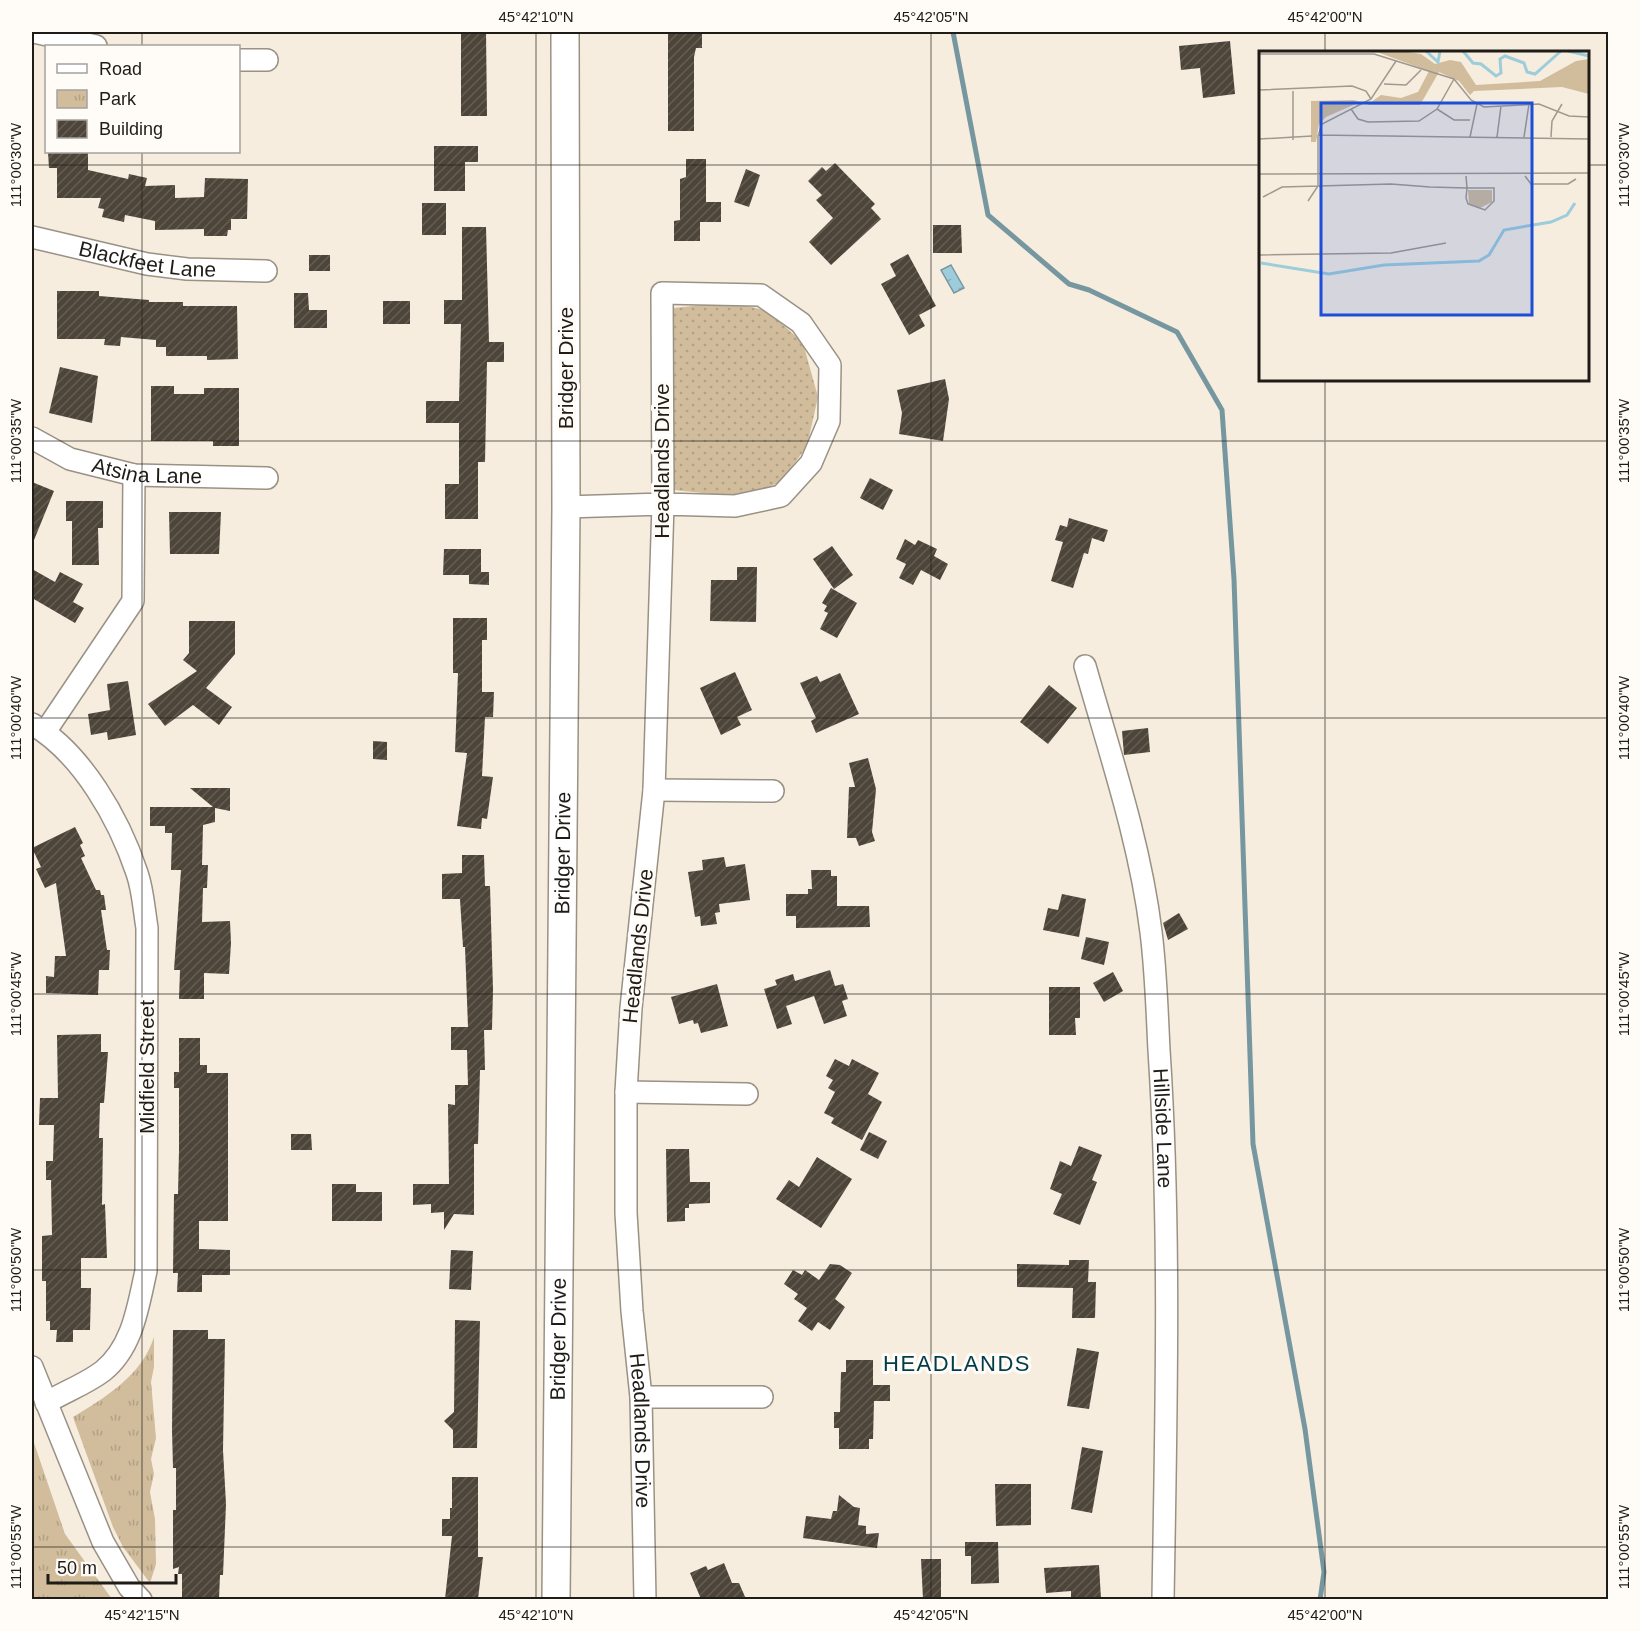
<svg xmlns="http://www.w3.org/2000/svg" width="1640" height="1631" viewBox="0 0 1640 1631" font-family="Arial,sans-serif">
	<defs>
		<pattern id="grass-dots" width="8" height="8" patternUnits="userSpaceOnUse" patternTransform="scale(1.5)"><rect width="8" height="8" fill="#d1bc9c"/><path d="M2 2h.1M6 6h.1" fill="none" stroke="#b3a186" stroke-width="1.8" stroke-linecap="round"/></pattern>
		<pattern id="park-tufts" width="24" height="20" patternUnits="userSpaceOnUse" patternTransform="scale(1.5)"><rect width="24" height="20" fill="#d1bc9c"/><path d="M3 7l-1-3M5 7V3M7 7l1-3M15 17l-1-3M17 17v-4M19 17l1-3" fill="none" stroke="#b3a186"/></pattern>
		<pattern id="water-ripples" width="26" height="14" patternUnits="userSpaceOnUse" patternTransform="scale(1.5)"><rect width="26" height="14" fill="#9dccdb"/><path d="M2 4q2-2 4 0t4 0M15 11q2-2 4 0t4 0" fill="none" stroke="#87afbb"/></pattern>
		<pattern id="building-hatch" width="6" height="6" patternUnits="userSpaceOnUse" patternTransform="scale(1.5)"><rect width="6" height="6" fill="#4d453a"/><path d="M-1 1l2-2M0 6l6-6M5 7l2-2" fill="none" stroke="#635d53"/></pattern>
	</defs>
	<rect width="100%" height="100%" fill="#f6eddf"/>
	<!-- grass -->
	<path fill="url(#grass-dots)" d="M730,302L768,311L803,343L818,397L807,446L781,482L741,497L674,490V308Z"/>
	<!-- park -->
	<g fill="url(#park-tufts)">
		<path d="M154,1337V1367L151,1382L156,1438L151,1459L154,1474L150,1492L155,1519L156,1564L150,1583L123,1547L113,1527L73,1417C104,1398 142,1376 154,1337Z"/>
		<path d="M32,1437L65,1534L112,1599H32Z"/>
	</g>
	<!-- water -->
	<path fill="url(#water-ripples)" stroke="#7797a0" stroke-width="1.5" d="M951,265L964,288L954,293L941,270Z"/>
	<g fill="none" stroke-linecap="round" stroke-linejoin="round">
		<!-- stream -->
		<path stroke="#7797a0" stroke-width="5" d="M953,32L988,215L1069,284L1089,290L1177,332L1222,410L1234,579L1253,1144L1305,1429L1324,1572L1320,1600"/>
	</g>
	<!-- building -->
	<g fill="url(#building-hatch)">
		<path d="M461,32H486L487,116H461Z"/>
		<path d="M668,32H702V48H696L694,57V131H668Z"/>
		<path d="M1230,41L1235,94L1203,98L1200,68L1181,70L1179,46Z"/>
		<path d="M434,146H478V162H465V191H434Z"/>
		<path d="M48,152H88V170L128,179L129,174L147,178L145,186L175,185V198L204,197L205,178L248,179L247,219H231V230H228L227,236H204V229L155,230V221L125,215L124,222L102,217L104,209L98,208L101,198H57V168H49Z"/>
		<path d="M686,159H706V202H721V222H700V241H674V221L680,220V179L686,177Z"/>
		<path d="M835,163L875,204L871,208L881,219L831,265L809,242L833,218L816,200L822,195L808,181L822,167L826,171Z"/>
		<path d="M746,169L760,175L749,207L734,202Z"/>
		<rect x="422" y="203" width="24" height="32"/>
		<path d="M933,225H961L962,253H933Z"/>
		<path d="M462,227H486L489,342H504V362H487L485,462H478V519H445V484H459V423H426V401H459L461,324H444V300H462Z"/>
		<path d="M908,254L936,306L919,315L925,326L909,335L881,284L896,276L890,264Z"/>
		<rect x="309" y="255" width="21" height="16"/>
		<path d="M57,291H99V296L149,300V302H183V306H237L238,359L207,360V356H166V347H156V340L121,337L120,346L104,345L105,339H57Z"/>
		<path d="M294,293H308L309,310H327V328H294Z"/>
		<rect x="383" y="301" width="27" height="23"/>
		<path d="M60,367L98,376L92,423L49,413Z"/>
		<path d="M945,379L949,399L943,441L899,434L902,413L897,390Z"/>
		<path d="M151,386H174V394H204V388H239V446H213V441H151Z"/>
		<path d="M870,478L893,490L883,510L860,498Z"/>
		<path d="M32,482L54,491L32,545Z"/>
		<path d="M66,501H103V528H98L99,565H72V521H66Z"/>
		<path d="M169,512H221L219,554H170Z"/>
		<path d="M1069,518L1108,530L1104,542L1092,538L1088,554L1084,553L1073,588L1051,581L1063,542L1055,540L1060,525L1067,527Z"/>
		<path d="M905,539L915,545L918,540L937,549L934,556L948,564L940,580L921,570L913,585L899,578L906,564L896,559Z"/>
		<path d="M832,546L853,575L834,589L813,559Z"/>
		<path d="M444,549H481V572H489V585L469,584V575H443Z"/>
		<path d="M737,567H757L756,622L710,621L711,580H737Z"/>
		<path d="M32,569L55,582L60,572L83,584L73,602L84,608L75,623L32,598Z"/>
		<path d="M831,588L857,603L837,638L820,629L828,613L824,611L827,606L822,603Z"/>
		<path d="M453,618H487V640H482V692H494L493,717H485L482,776L493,777L487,819L482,818L481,829L457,826L467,753L455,752L458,673H453Z"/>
		<path d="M189,621H235V654L206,688L232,707L219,725L193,705L165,726L148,704L197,671L183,660L189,653Z"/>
		<path d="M735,672L752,710L737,717L741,725L721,735L700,688Z"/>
		<path d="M840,673L859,714L816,733L811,721L816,718L800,683L817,676L820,682Z"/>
		<path d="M128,681L136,735L108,740L107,732L91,735L88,714L110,710L107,684Z"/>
		<path d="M1049,685L1077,708L1048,744L1020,722Z"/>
		<path d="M1148,728L1150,752L1124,755L1122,731Z"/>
		<path d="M373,741L387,742V760L373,759Z"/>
		<path d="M868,758L876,789L872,832L875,841L859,846L856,838H847L849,787H855L849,763Z"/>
		<path d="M190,788H230V811L215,808V822L203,825L202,865H208L207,888H203L202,922L230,921L231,943L229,974L204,973V999H179L180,970H174L181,870H171L172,833H165V826H150V807H213Z"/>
		<path d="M75,827L83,843L80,845L85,856L81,858L96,890H100L101,895H104L106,910H101L107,950H110L109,970H99L98,995L46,993V976L54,977L55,956H66L56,883L45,888L36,869L41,867L32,848Z"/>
		<path d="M462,855H484L485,886H490L493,990L492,1030H484L485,1070H480L478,1144H474V1215L454,1214L444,1230V1212L431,1213V1204L413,1205V1184H449L448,1104L455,1105V1085H468L467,1050H451V1027H468L465,947H463L460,899H442V874L462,873Z"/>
		<path d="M724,857L726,867L745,864L750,900L719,904L720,912L715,913L717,924L701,926L700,916L695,917L688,872L703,870L702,860Z"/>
		<path d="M811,870H831V876H837V906H869L870,927L796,928V916H786V894H808V889H812Z"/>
		<path d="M1062,894L1086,899L1079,937L1043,930L1048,908L1058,910Z"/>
		<path d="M1179,913L1188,929L1168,940L1163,923Z"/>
		<path d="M1086,937L1109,942L1104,965L1081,959Z"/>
		<path d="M830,970L835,986L843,984L848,999L842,1001L847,1016L824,1024L814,996L786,1006L792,1024L777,1029L764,989L777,985L775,980L793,974L795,981Z"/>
		<path d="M1113,972L1123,991L1104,1002L1093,983Z"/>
		<path d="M717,984L728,1026L701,1033L698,1023L694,1024L693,1020L679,1024L671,997Z"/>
		<path d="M1049,987H1080V1018H1075L1076,1035H1049Z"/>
		<path d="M101,1034V1052H108L104,1103H100L99,1138H103L102,1205L105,1204L107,1258H81V1288H91L90,1330H73V1342H56L57,1330H50V1321H46V1281H42V1236L52,1235L51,1180H46V1161H53L54,1125H39L40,1098H58L57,1035Z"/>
		<path d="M179,1038H200V1065H207V1073H228V1221H199V1249L230,1250V1275H202V1292H177L178,1273H173L174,1194H178L179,1151V1088H174V1072H179Z"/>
		<path d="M835,1059L849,1066L852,1059L879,1073L868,1094L882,1102L862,1140L831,1123L834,1118L824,1113L835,1092L828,1088L833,1080L826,1076Z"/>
		<path d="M869,1132L887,1141L878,1159L860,1150Z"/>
		<path d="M291,1134H311L312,1150H291Z"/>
		<path d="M1079,1146L1102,1155L1092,1180L1097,1182L1080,1225L1053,1214L1062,1194L1050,1189L1060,1161L1071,1166Z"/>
		<path d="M666,1149H689L690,1182H710V1203L689,1204V1208H685V1221L667,1222Z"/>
		<path d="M817,1157L852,1179L821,1228L776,1199L789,1180L799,1187Z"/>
		<path d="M332,1184H356V1192H382V1221H332Z"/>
		<path d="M451,1250L473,1251L471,1290L449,1289Z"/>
		<path d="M1069,1260H1089L1088,1282H1096L1095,1318H1072L1073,1288L1017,1287V1264L1069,1265Z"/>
		<path d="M830,1264L840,1265L852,1273L835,1299L845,1307L830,1330L818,1322L812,1331L798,1321L807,1308L794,1299L798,1294L784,1284L793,1270L802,1275L805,1270L819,1280Z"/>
		<path d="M455,1320L480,1321L477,1448H453V1430L444,1421L454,1412Z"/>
		<path d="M173,1330H208V1339H225L223,1450L226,1504L223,1575H220L219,1599H182V1574H178L179,1567L173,1569V1510H176V1468H173L172,1430Z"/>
		<path d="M1077,1348L1099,1352L1089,1409L1067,1406Z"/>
		<path d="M846,1360H873V1385H890V1401H874L873,1439H869V1449H839V1428H834V1412H840L841,1372H846Z"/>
		<path d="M1082,1447L1103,1451L1092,1513L1071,1509Z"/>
		<path d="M452,1477H478V1557H483L478,1599H445L452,1536H442V1519H450V1508H452Z"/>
		<path d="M995,1484H1031V1525L996,1526Z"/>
		<path d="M839,1495L854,1507L860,1508L858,1525L866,1526V1534L879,1533L877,1548L803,1538L806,1516L831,1519L833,1511H837Z"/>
		<path d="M965,1542H998L999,1583L971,1584V1556H965Z"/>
		<path d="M921,1559H941V1599H923Z"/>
		<path d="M724,1563L732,1583H739L746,1599H701L690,1573L706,1566L708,1570Z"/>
		<path d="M1099,1565L1101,1599H1071V1591L1046,1593L1044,1568Z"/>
	</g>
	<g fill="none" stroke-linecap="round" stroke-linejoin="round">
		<!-- minor casing -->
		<g stroke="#9a9185" stroke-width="24">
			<g id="minor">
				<path d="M34,32L96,46"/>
				<path d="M238,60H267"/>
				<path id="s1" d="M32,237L147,264L187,269L266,271"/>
				<path id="s2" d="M32,438L70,459L134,475L267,478"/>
				<path id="s3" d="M566,507L663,504L735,506L781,496L811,463L829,421L830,365L801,323L761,295L662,293L663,504L654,790L631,1008L626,1092V1213L632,1311L641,1397L645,1600"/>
				<path id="s4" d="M1085,666C1110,754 1140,842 1151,932C1156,971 1157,1011 1159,1050C1171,1233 1166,1417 1163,1600"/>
				<path d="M32,724C82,753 119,819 137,873C143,890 144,910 147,928L146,1271C138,1306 133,1347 103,1371C86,1384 64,1392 46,1403"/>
				<path d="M45,732L133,601L134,475"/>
				<path d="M654,790L773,791"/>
				<path d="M626,1092L747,1094"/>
				<path d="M32,1367L103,1542L129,1587L141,1600"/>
				<path d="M641,1397H762"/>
			</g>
		</g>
		<!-- major casing -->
		<g stroke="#9a9185" stroke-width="30">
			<g id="major">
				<path id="s5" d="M556,1600L566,507L565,32"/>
			</g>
		</g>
		<!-- minor -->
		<use href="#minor" stroke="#fff" stroke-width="21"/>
		<!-- major -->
		<use href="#major" stroke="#fff" stroke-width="27"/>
	</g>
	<!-- ticks -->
	<path fill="none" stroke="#1f1c17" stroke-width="1.5" stroke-opacity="0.45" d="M142,32V46M536,32V1600M931,32V1600M1325,32V52M142,152V1600M32,165H1260M1588,165H1608M1325,380V1600M32,441H1608M32,718H1608M32,994H1608M32,1270H1608M32,1547H1608"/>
	<g text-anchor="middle" stroke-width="6" stroke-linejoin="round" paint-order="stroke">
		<!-- street labels -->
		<g font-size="21" fill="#1f1c17" stroke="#fffbf6">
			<text dy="7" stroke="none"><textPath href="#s1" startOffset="118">Blackfeet Lane</textPath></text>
			<text transform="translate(566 368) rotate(-90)" y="7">Bridger Drive</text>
			<text transform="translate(662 461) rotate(-90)" y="7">Headlands Drive</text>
			<text dy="7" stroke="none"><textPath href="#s2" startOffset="122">Atsina Lane</textPath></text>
			<text dy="7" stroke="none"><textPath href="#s5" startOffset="747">Bridger Drive</textPath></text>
			<text transform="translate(638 946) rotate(-84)" y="7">Headlands Drive</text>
			<text transform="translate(147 1067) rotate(-90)" y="7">Midfield Street</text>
			<text dy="7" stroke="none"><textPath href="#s4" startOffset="471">Hillside Lane</textPath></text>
			<text dy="7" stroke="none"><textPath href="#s5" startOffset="261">Bridger Drive</textPath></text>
			<text dy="7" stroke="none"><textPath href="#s3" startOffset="1701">Headlands Drive</textPath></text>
		</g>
		<!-- neighbourhood labels -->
		<g font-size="22" letter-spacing="1.5" fill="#003c4a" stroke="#fffbf6">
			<text x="957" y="1371">HEADLANDS</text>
		</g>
	</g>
	<!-- overview -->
	<g transform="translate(1259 51)">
		<rect width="330" height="330" fill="#f6eddf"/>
		<path d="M209,139H233V151L221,157L210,153Z" fill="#d1bc9c"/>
		<path d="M95,0H143L162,3L176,13L191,9L202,11L217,34L281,30L317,10L330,8V43L303,36L215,40L211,44L200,30L180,21L161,54H108L122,44L142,47L159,41L170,20L118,1ZM95,49L101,51L67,66L60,73L57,91H52V50Z" fill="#d1bc9c"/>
		<path fill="none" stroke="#9dccdb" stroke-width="3" d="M167,0L179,11L181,0M204,0L214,12L222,13L237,25L242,22L241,8L246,5L265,12L268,21L276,23L302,0M309,0L330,5M2,212L70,223L125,214L220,210L230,204L245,179L292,171L308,164L316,152"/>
		<path fill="none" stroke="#a0998f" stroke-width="1.5" d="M0,3H115L195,28L212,49L225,56L280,53L310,65L330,66M125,33L147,34L162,19M0,39L93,35L107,40L112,48M34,40V89M92,58L99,68L109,71L160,70L178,58L195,28M178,58L195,69H211M59,84L330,88M211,86L218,53M238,86L242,55M265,86L270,53M292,86L293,70L303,53M0,88L53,85M0,123L330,122M266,125L272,133H309L317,128M4,146L23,136L132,133L171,136L208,137H235V150L226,159L209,153L207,147L208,137L207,125M49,150L59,135V85L63,73L112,48L137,10M0,204L132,202L187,192"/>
		<path fill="#1d4ed8" fill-opacity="0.15" stroke="#1d4ed8" stroke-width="3" d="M62,52H273V264H62Z"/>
		<rect width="330" height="330" fill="none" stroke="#1f1c17" stroke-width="3"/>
	</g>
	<!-- border -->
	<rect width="1640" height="1631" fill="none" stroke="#fffbf6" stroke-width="66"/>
	<!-- legend -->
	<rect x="45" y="45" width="195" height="108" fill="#fffbf6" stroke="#a5a29d" stroke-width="1.5"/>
	<rect x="57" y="64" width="30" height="9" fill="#ffffff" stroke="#a5a29d" stroke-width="1.5"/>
	<text x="99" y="75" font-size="18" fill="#1f1c17">Road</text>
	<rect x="57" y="90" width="30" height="18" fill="url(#park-tufts)" stroke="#a5a29d" stroke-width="1.5"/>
	<text x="99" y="105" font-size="18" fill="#1f1c17">Park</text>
	<rect x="57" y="120" width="30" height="18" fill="url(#building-hatch)" stroke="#a5a29d" stroke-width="1.5"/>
	<text x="99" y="135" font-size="18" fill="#1f1c17">Building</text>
	<!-- scale -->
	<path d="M48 1574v9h128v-9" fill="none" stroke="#1f1c17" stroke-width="3"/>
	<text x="57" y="1574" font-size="18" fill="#1f1c17" stroke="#fffbf6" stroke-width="4.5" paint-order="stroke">50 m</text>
	<rect x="33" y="33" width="1574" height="1565" fill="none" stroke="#1f1c17" stroke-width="2"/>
	<g font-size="15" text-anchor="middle" fill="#1f1c17">
		<text x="536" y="22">45°42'10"N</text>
		<text x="931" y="22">45°42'05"N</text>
		<text x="1325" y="22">45°42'00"N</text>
		<text transform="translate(1624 165) rotate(-90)" y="5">111°00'30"W</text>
		<text transform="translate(16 165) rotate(-90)" y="5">111°00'30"W</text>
		<text transform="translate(1624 441) rotate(-90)" y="5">111°00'35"W</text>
		<text transform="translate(16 441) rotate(-90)" y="5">111°00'35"W</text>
		<text transform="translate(1624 718) rotate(-90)" y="5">111°00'40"W</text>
		<text transform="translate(16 718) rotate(-90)" y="5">111°00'40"W</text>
		<text transform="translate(1624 994) rotate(-90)" y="5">111°00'45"W</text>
		<text transform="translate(16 994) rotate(-90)" y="5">111°00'45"W</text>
		<text transform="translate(1624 1270) rotate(-90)" y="5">111°00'50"W</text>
		<text transform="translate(16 1270) rotate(-90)" y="5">111°00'50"W</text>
		<text transform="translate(1624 1547) rotate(-90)" y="5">111°00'55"W</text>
		<text transform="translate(16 1547) rotate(-90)" y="5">111°00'55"W</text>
		<text x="142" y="1620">45°42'15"N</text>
		<text x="536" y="1620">45°42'10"N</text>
		<text x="931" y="1620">45°42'05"N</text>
		<text x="1325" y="1620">45°42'00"N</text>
	</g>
</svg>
